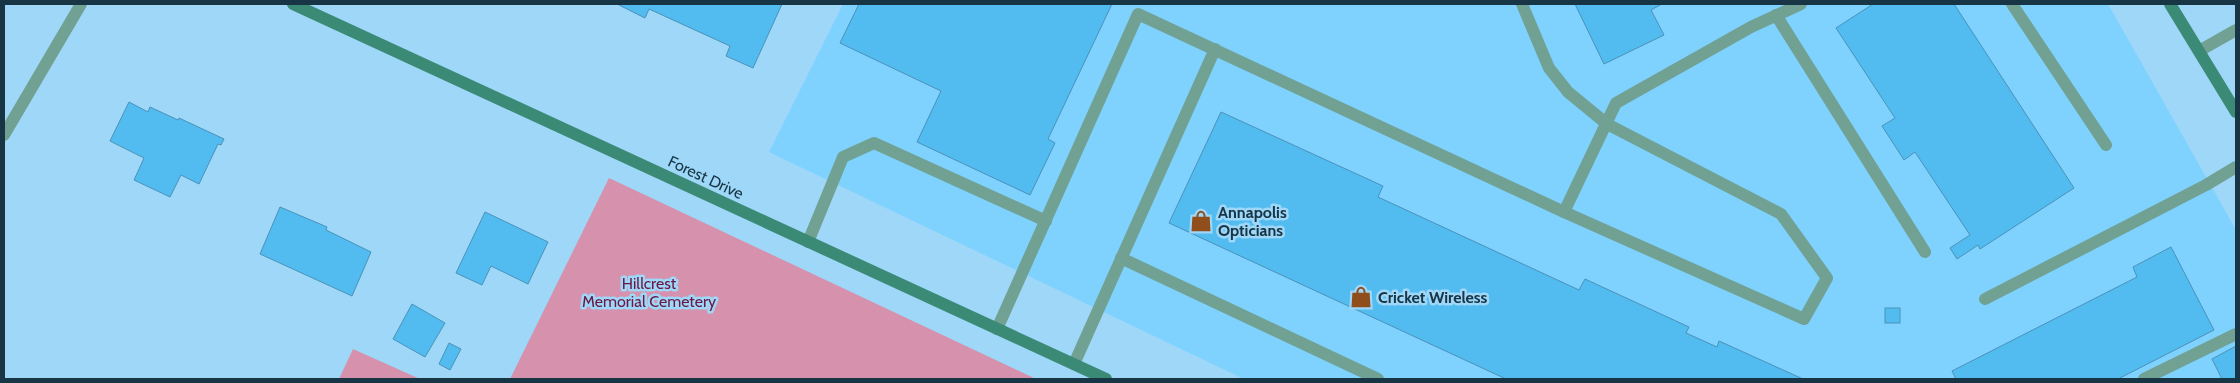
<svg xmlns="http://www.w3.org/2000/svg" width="2240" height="383" viewBox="0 0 2240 383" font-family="Cabin,sans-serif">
	<rect width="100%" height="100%" fill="#9ed7f8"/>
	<!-- built -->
	<path fill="#7fd1fe" d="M843,4H2108L2236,230V379H1244L769,152Z"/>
	<!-- green -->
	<g fill="#d692ad">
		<path d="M609,178L1036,379H510Z"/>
		<path d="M353,349L420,379H339Z"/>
	</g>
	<!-- building -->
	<g fill="#52bcf1" stroke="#4a92b9">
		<path d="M617,4H782L753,68L726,56L730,46L649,9L645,18Z"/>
		<path d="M859,4H1112L1048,139L1055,143L1030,195L917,142L941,91L840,43Z"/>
		<path d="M1575,4H1662L1651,10L1664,35L1604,64Z"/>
		<path d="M1873,4H1954L2074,188L1980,249L1978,245L1957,259L1950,248L1970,235L1915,152L1904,160L1884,129L1882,126L1895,118L1836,28Z"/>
		<path d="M129,102L148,112L150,107L178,120L179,118L224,139L221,145L218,144L199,184L181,175L170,197L134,180L144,158L110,141Z"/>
		<path d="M1221,112L1383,186L1378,197L1579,290L1585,279L1689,327L1686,333L1717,347L1719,341L1803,379H1506L1169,223Z"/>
		<path d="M280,207L327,227L326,230L371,252L352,296L260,254Z"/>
		<path d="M485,212L548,242L528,284L491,266L482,285L456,273Z"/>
		<path d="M2171,247L2214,330L2118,379H1956L1952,371L2137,277L2133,267Z"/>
		<path d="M412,304L445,323L425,357L393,339Z"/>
		<rect x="1885" y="308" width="15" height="15"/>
		<path d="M449,343L461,349L450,370L439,364Z"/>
		<path d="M2236,346V379H2222L2212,359Z"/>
	</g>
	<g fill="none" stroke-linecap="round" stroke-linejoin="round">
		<!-- lane -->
		<g stroke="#71a193" stroke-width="12">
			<path d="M1522,4L1549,68L1568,92L1607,124L1781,214L1827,278L1804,319L1564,212"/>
			<path d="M2012,4L2106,145"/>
			<path d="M1776,15L1925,252"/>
			<path d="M2199,51L2236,30"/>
			<path d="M808,242L843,157L874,143L1046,221"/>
			<path d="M1121,258L1378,379"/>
			<path d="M1985,299L2206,185L2236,167"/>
			<path d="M997,329L1138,14L1564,212L1616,103L1751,27L1801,4"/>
			<path d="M1074,364L1215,49"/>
			<path d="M2144,379L2236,334"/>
		</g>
		<!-- street -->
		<path stroke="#71a193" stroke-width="12" d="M4,135L81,4"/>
		<!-- secondary -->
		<g stroke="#3b8a76" stroke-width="12">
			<path d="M293,4L1106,379"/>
			<path d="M2170,4L2236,112"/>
		</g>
	</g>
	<!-- icons -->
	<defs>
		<g id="shop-bare" transform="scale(1.725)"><path d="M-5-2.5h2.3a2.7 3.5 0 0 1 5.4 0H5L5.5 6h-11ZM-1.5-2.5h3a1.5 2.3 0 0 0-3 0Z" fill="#8f4e1b" stroke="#9ed7f8" stroke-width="2.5" paint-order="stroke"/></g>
	</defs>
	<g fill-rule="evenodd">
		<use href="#shop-bare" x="1201" y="221"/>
		<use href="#shop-bare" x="1361" y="297"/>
	</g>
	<g text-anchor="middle" stroke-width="5" stroke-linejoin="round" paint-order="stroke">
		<!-- street labels -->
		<g font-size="16" fill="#173545" stroke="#9ed7f8">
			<text transform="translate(706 177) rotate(25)" y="6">Forest Drive</text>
		</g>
		<!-- poi labels -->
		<g font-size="16" font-weight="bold" fill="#173545" stroke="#9ed7f8" text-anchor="start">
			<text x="1218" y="218">Annapolis<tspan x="1218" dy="18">Opticians</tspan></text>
			<text x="1378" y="303">Cricket Wireless</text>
		</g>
		<!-- park labels -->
		<g font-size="16" fill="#6b1842" stroke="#9ed7f8">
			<text x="649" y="289">Hillcrest<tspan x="649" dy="18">Memorial Cemetery</tspan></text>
		</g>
	</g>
	<!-- border -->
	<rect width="2240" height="383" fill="none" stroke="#173545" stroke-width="10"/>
</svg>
